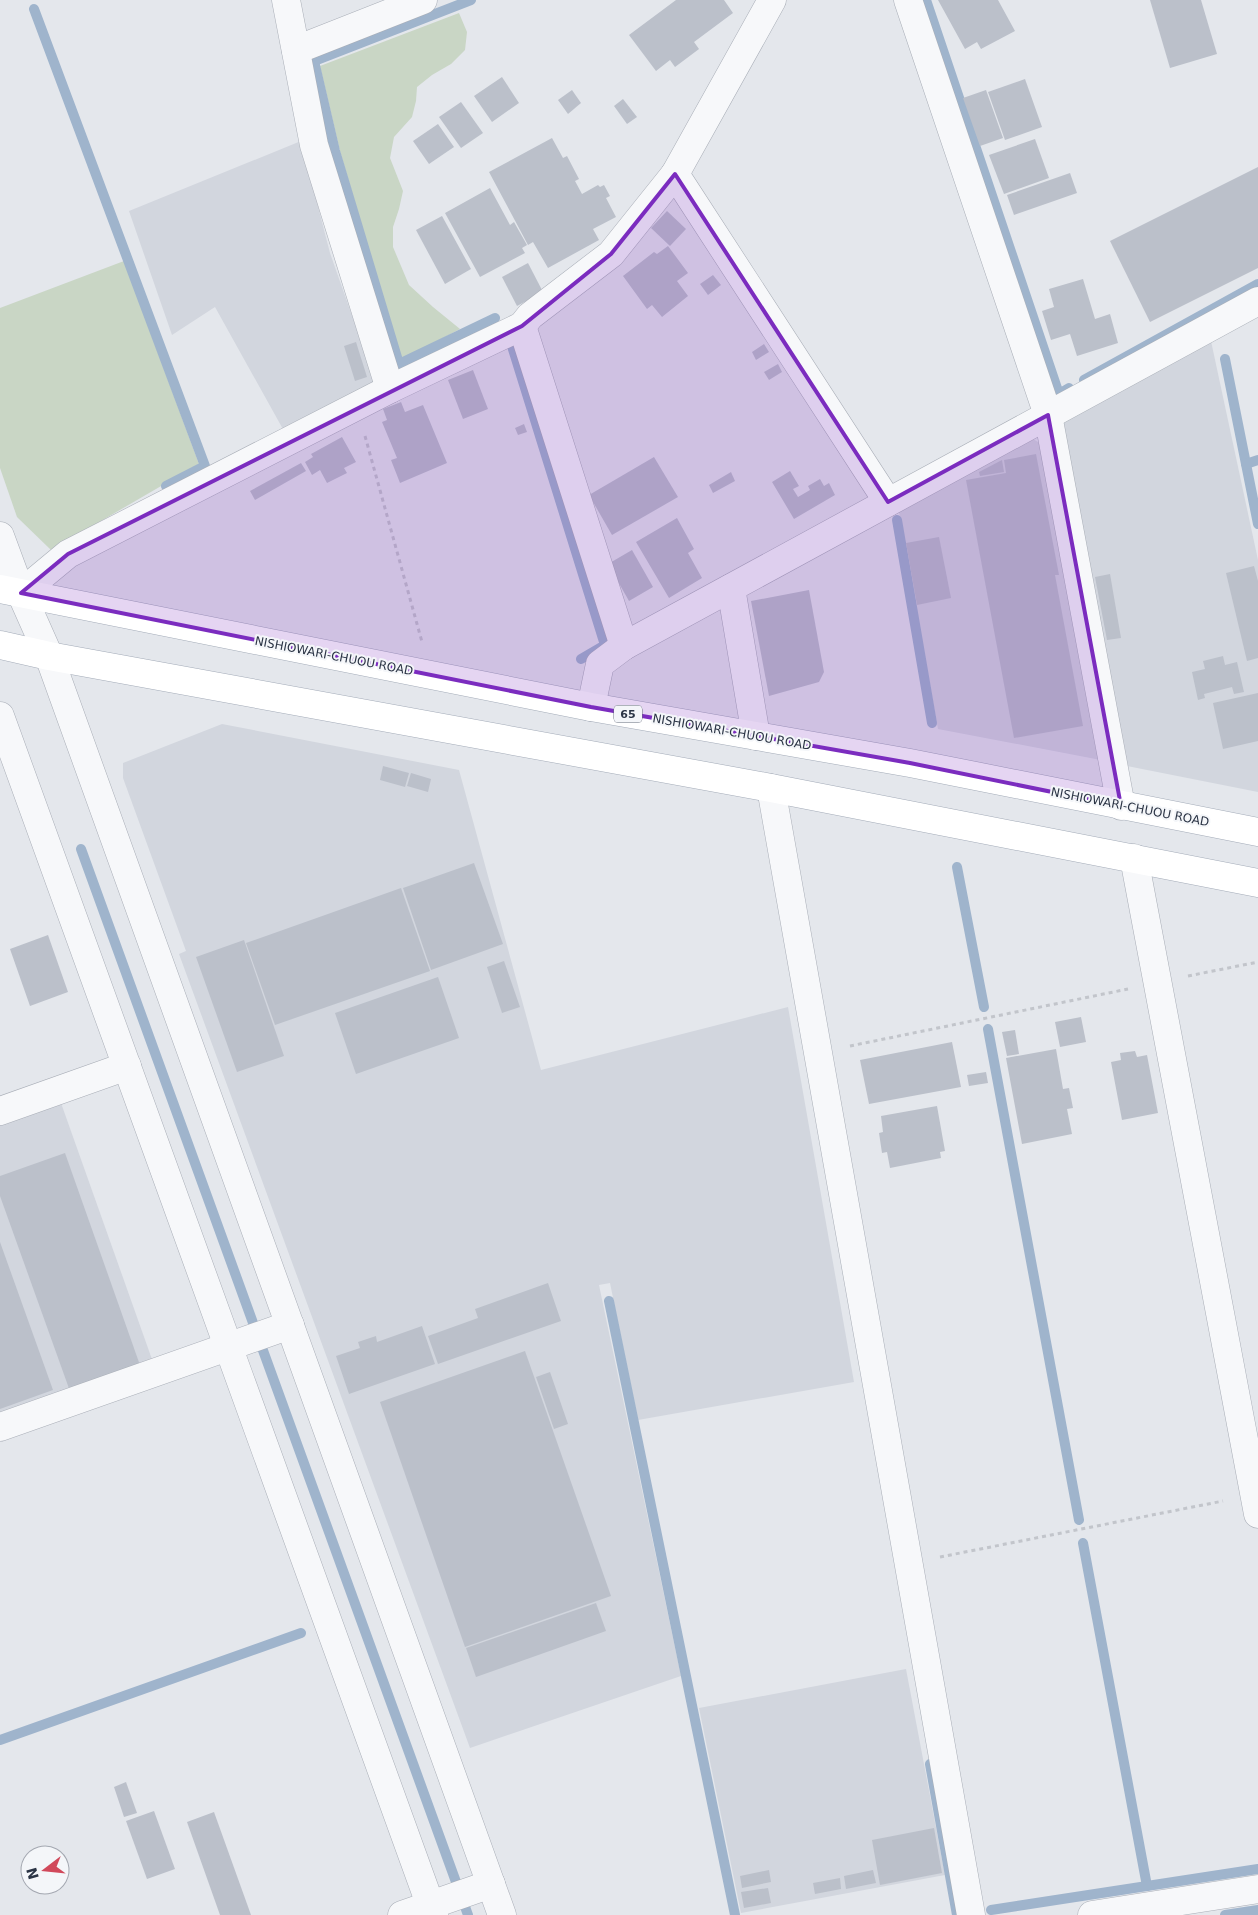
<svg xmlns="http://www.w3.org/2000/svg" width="1258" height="1915" viewBox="0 0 1258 1915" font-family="'DejaVu Sans',sans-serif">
	<rect width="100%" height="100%" fill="#e4e7ec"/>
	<!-- built -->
	<g fill="#d2d6de">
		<path d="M301,141L330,253L376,384L284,431L215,307L172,335L129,211Z"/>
		<path d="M1211,341L1258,560V792L1127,766L1063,422Z"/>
		<path d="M1030,437L1041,444L1106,761L938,729L899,512Z"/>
		<path d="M222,724L459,770L541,1070L788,1007L854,1382L638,1420L610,1283L599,1285L681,1676L470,1748L179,954L186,951L123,778V763Z"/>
		<path d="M61,1103L154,1365L0,1420V1125Z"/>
		<path d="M906,1669L945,1875L741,1913L699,1708Z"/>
	</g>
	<!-- green -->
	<g fill="#c9d6c5">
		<path d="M459,13L467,32L465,50L451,64L432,75L417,87L416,101L412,117L394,137L390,158L403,191L399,209L393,227V247L409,285L433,307L460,329L401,360L340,151L320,66Z"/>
		<path d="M124,261L199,464L51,550L17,517L0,468V308Z"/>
	</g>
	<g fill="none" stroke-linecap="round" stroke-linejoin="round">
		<!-- stream -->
		<g stroke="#9fb4cc" stroke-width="10">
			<path d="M471,0L314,61L335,151L399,364L495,318"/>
			<path d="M926,0L1059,394L1069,388"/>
			<path d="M34,9L205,466L166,486"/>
			<path d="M512,346L605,645L581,659"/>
			<path d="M1225,359L1258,524"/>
			<path d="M1084,380L1258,284"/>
			<path d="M1246,464L1258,460"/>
			<path d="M897,520L932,723"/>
			<path d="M81,849L468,1915"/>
			<path d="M957,867L984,1007"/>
			<path d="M988,1029L1079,1520"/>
			<path d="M609,1301L735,1915"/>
			<path d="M1083,1543L1147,1886"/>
			<path d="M0,1740L301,1633"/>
			<path d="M930,1764L957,1915"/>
			<path d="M991,1910L1258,1869"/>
			<path d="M1225,1915L1258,1910"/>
		</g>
	</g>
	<!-- building -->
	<g fill="#bbc0ca">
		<path d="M676,0H724L733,13L694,42L699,49L675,67L670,60L656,71L629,35Z"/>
		<path d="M938,0H998L1015,31L981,49L977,42L965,49Z"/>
		<path d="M1150,0H1201L1217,54L1170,68Z"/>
		<path d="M502,77L519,103L492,122L474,96Z"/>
		<path d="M1025,79L1042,127L1005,140L988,92Z"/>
		<path d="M572,90L581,103L568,114L558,100Z"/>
		<path d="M986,90L1003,138L980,146L963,98Z"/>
		<path d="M623,99L637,117L627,124L614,106Z"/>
		<path d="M461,102L483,133L461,148L439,117Z"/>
		<path d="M438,124L454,147L429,164L413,141Z"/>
		<path d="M552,138L563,158L567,156L579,179L575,181L582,194L598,185L600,187L604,185L610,196L606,198L616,217L593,229L599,240L548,268L533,242L528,245L489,172Z"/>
		<path d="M1035,139L1049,178L1004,194L989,155Z"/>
		<path d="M1258,167V268L1150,322L1110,241Z"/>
		<path d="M1070,173L1077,193L1014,215L1007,195Z"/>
		<path d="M490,188L510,225L514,222L527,245L522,248L525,253L480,277L445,213Z"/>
		<path d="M667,211L686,229L670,246L651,228Z"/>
		<path d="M442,216L471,269L445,284L416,230Z"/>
		<path d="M668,246L688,273L677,281L688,296L662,317L652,305L647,309L623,276L654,252L657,254Z"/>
		<path d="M528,263L543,292L517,306L502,277Z"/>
		<path d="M713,275L721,285L708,295L700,284Z"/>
		<path d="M1083,279L1095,319L1110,314L1118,343L1077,356L1070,334L1051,340L1042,311L1054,307L1049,289Z"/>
		<path d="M356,342L367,377L355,381L344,346Z"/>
		<path d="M764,344L769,352L756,360L752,352Z"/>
		<path d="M778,364L782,372L769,380L764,372Z"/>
		<path d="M473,370L488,409L463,419L448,380Z"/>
		<path d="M401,402L405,412L423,405L447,463L400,483L391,460L397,458L382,422L387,420L383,409Z"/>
		<path d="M524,424L527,432L518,435L515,428Z"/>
		<path d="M342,437L356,462L344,468L347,473L327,483L320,470L312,475L305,462L313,457L311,454Z"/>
		<path d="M1036,454L1059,575H1055L1083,726L1014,738L966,480L1006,473L1004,460Z"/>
		<path d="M654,457L678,497L612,535L589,495Z"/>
		<path d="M1002,460L1004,472L980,476L979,472Z"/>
		<path d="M301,463L306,471L255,500L250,491Z"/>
		<path d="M790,471L799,486L793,489L798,497L810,490L808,486L820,479L824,486L829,483L835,495L794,519L772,482Z"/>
		<path d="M731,472L735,481L713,493L709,485Z"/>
		<path d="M677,518L694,549L688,553L702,578L669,598L636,542Z"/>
		<path d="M939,537L951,598L917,605L906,543Z"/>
		<path d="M632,550L653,587L629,601L608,564Z"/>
		<path d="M1254,566L1258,581V658L1247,661L1226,573Z"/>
		<path d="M1110,574L1121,638L1107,640L1095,577Z"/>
		<path d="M809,590L824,672L819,682L769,696L751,601Z"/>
		<path d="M1223,656L1225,665L1237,662L1244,692L1234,694L1232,687L1204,694L1205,698L1198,700L1192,672L1205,669L1203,661Z"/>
		<path d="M1258,693V741L1223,749L1213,703Z"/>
		<path d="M383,766L409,773L405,787L380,780Z"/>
		<path d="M411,773L431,779L428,792L407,786Z"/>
		<path d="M474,863L503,944L431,970L403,888Z"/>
		<path d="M401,888L430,971L275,1025L246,943Z"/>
		<path d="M48,935L68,992L30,1006L10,949Z"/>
		<path d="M244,940L284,1056L237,1072L196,957Z"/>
		<path d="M504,961L520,1007L502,1013L487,967Z"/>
		<path d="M438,977L459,1038L356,1074L335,1013Z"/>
		<path d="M1081,1017L1086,1042L1060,1047L1055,1022Z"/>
		<path d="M1015,1030L1019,1054L1007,1056L1002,1032Z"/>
		<path d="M952,1042L961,1087L869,1104L860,1060Z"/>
		<path d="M1056,1049L1063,1089L1069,1088L1073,1108L1067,1109L1072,1134L1022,1144L1006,1058Z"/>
		<path d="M1135,1051L1137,1057L1147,1055L1158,1113L1122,1120L1111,1062L1121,1060L1120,1053Z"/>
		<path d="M986,1072L988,1083L969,1086L967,1075Z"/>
		<path d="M937,1106L945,1151L940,1152L941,1158L890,1168L887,1152L882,1153L879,1133L883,1132L881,1116Z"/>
		<path d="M65,1153L141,1368L71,1394L0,1196V1176Z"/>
		<path d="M0,1242L53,1390L0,1409Z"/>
		<path d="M548,1283L561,1321L438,1364L428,1336L478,1318L475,1309Z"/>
		<path d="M422,1326L435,1364L349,1394L336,1356L360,1348L358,1342L376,1336L377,1342Z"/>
		<path d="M525,1351L611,1596L465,1647L380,1402Z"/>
		<path d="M550,1372L568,1424L554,1429L536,1377Z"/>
		<path d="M596,1603L606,1631L476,1677L466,1648Z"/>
		<path d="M126,1782L137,1813L124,1817L114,1787Z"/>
		<path d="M154,1811L175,1869L147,1879L126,1821Z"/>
		<path d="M214,1812L251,1915H220L187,1822Z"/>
		<path d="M934,1828L942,1873L880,1885L872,1840Z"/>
		<path d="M769,1870L771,1882L742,1888L740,1876Z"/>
		<path d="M873,1870L876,1883L846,1889L844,1876Z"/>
		<path d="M840,1878L841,1889L815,1894L813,1883Z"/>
		<path d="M768,1888L771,1903L744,1908L741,1892Z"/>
	</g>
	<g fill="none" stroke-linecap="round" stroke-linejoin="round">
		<!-- street casing -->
		<g stroke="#a9aeb7" stroke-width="29">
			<g id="street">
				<path d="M286,0L314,145L390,389"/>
				<path d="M908,0L1048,415L1121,806"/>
				<path d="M296,50L423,0"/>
				<path d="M675,174L888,502"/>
				<path d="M522,326L624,646"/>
				<path d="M0,536L21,593L49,656L502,1915"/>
				<path d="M731,588L756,736"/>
				<path d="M21,593L68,554L390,389L522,326L530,316L611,254L675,174L772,0"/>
				<path d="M591,707L600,664L624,646L1258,301"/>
				<path d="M0,716L434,1915"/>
				<path d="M771,788L971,1915"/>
				<path d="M1134,858L1258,1514"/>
				<path d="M0,1111L127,1066"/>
				<path d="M0,1427L290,1325"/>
				<path d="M402,1915L491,1884"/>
				<path d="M1092,1915L1258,1889"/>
			</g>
		</g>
		<!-- primary casing -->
		<g stroke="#a3abb8" stroke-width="29">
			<g id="primary">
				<path d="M0,589L591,707L910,763L1258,832"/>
				<path d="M0,645L49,656L771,788L1258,883"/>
			</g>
		</g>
		<!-- path -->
		<g stroke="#c2c5cb" stroke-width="3" stroke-dasharray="4 4" stroke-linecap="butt">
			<path d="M365,436L422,642"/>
			<path d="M1188,976L1258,962"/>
			<path d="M850,1046L1128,989"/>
			<path d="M940,1557L1223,1501"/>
		</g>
		<!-- street -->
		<use href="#street" stroke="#f7f8fa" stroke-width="28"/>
		<!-- primary -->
		<use href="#primary" stroke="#fff" stroke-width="28"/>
	</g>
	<!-- marked area -->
	<path fill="#7b2cbf" fill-opacity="0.2" stroke="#7b2cbf" stroke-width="4" stroke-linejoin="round" d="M675,174L888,502L1048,415L1121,806L910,763L591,707L21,593L68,554L522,326L611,254Z"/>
	<g text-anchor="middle" stroke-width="4" stroke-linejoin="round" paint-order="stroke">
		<!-- shield labels -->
		<rect fill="#f4f6f9" stroke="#676e7b" stroke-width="1" x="614" y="705.5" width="28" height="17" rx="4"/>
		<g font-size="11" font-weight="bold" fill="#2b3445">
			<text x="628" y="718">65</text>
		</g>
		<!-- street labels -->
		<g font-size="12" fill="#2b3445" stroke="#f4f6f9">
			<text transform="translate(334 656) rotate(11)" y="4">NISHIOWARI-CHUOU ROAD</text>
			<text transform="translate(732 732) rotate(10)" y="4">NISHIOWARI-CHUOU ROAD</text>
			<text transform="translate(1130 807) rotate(11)" y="4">NISHIOWARI-CHUOU ROAD</text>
		</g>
	</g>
	<!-- north arrow -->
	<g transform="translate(45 1870) rotate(254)"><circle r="24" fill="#f4f6f9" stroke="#a4a8b1"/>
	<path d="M0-4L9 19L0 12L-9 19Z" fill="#d1495b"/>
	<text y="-8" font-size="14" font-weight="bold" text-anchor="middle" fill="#2b3445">N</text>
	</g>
</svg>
